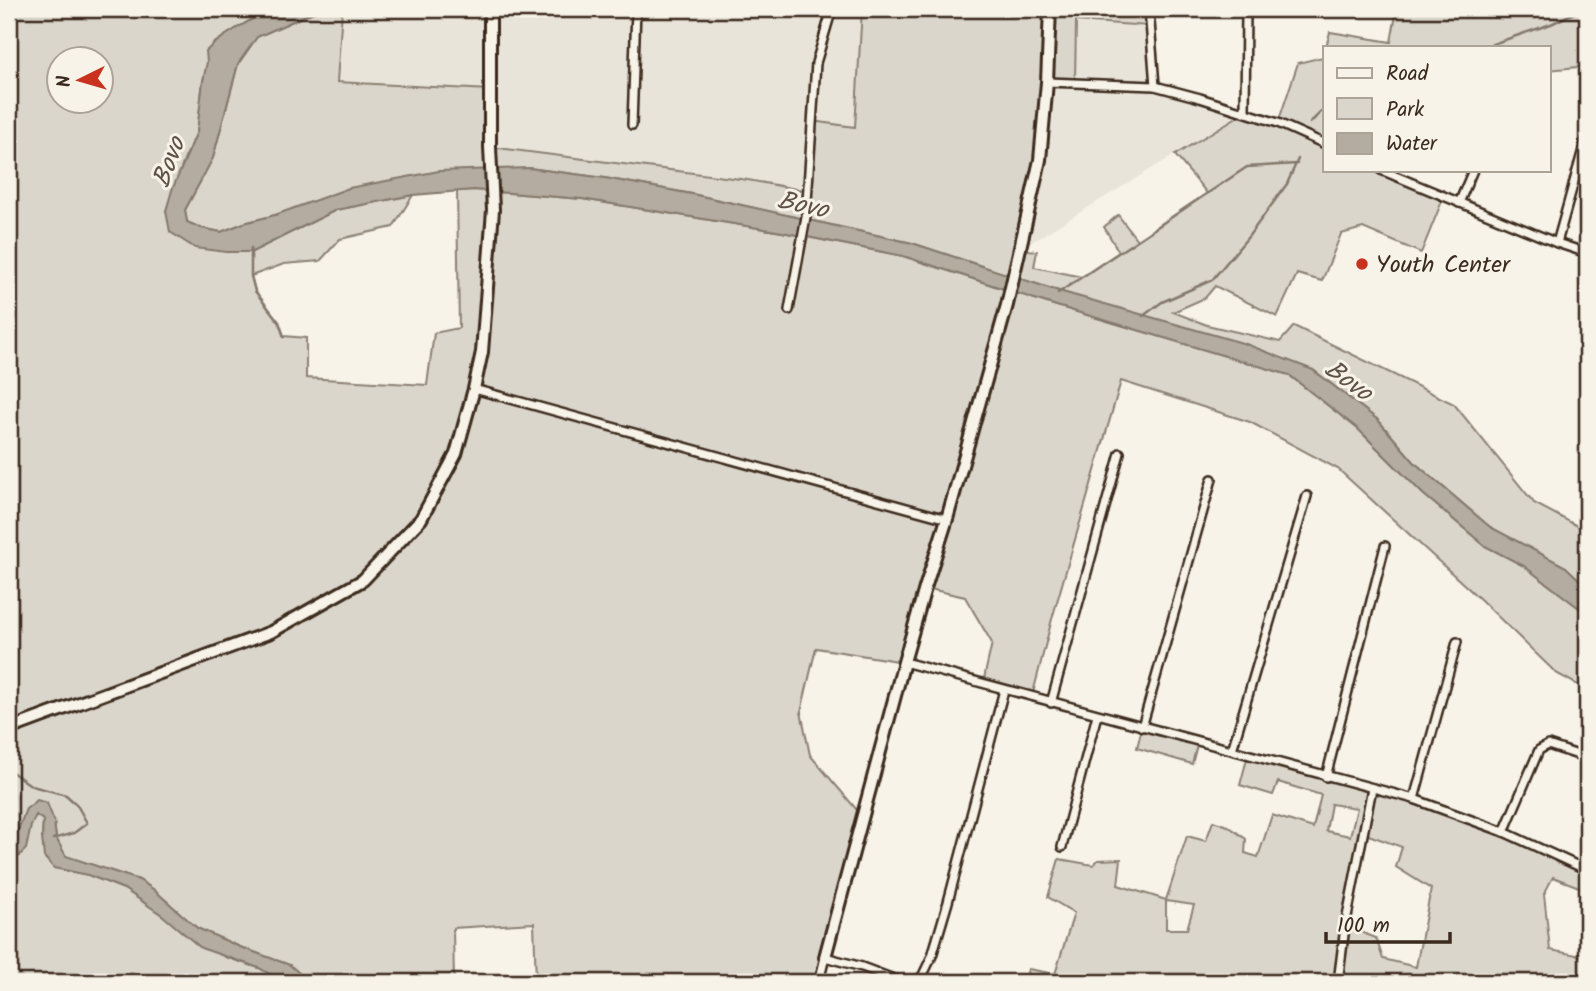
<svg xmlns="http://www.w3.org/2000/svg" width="1596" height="991" viewBox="0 0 1596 991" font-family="Kalam,sans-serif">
	<rect width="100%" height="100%" fill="#f7f3e8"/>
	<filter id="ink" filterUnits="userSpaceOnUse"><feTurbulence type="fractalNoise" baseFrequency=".0143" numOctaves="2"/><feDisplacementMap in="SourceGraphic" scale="14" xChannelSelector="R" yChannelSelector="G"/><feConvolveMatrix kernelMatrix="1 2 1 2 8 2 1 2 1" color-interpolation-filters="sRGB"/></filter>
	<g filter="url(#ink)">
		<!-- built -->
		<g fill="#e9e4d9">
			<path d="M342,9H862L855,127L807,191L748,180L490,147V90L336,82Z"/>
			<path d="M1076,21L1149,26L1155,86L1245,112L1020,249L1047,82H1075Z"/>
		</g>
		<!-- green -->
		<g fill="#dbd6cb" stroke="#8b8074" stroke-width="2" fill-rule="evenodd">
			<path d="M9,9H272L247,22L213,44L203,81L197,132L185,158L166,211L226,252H252L336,210L413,195L393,227L340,239L320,261L284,264L251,276L255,291L279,322L284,336L306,338V378L427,385L434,333L459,328L457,191L474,190L582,199L782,232L903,256L1050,304L1289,375L1358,429L1423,494L1485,546L1524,566L1587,614V690L1556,673L1481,600L1338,469L1250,422L1121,381L1052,619L1032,697L983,683L992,643L965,597L925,588L904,662L816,648L801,712L810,755L863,817L819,982H536L534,923L453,928L454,982H309L290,965L240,947L197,928L153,889L139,880L65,856L56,838L54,821L26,809L9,855ZM60,60H102V102H60Z"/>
			<path d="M320,9H342L337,82L490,90L491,147L748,180L807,191L811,121L855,127L862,9H1149V26L1076,21L1075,82H1048L1040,160L1020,249L1037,251L1034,267L1082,277L1119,252L1104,227L1118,215L1137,240L1207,193L1175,155L1245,112L1278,123L1298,63L1323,57L1325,53V170H1381L1444,196L1421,253L1363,228L1341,234L1322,281L1297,274L1277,317L1215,286L1205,298L1173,312L1207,325L1280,342L1294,326L1454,404L1534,503L1587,531V587L1566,567L1490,527L1415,463L1378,420L1313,370L1052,289L912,243L692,194L605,178L529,168L275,215L244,223L221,232L201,228L187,222L185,210L213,158L238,64L257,37Z"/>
			<path d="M1397,9H1442L1488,12L1489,9H1587V66L1549,70V47H1326L1330,32L1391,42Z"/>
			<path d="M1142,727L1198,741L1192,764L1137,748Z"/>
			<path d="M1248,755L1414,799L1504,832L1587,870V890L1553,877L1544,894L1550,950L1587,957V982H1239L1204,978V982H1025L1028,969L1055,974L1074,913L1048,897L1059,859L1093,865L1098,860L1121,859L1118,885L1166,900L1187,836L1206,841L1213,821L1228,826L1246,839L1245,853L1258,857L1272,815L1313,828L1321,795L1278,782L1273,795L1240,785ZM1331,804L1357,808L1350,836L1326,831ZM1363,833L1402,847L1396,867L1431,889L1416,967L1383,959L1376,938L1345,926ZM1166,901L1194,905L1187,929H1166Z"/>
			<path d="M35,815L43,820L42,838L54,868L88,875L124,889L225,957L259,968L284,982H9V866L13,863Z"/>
		</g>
		<!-- water -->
		<g fill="#b4aca0" stroke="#84786c" stroke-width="2">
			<path d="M272,9H320L257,37L238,64L213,158L185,210L187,222L201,228L221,232L244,223L275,215L349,188L439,171L529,168L605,178L692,194L912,243L1052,289L1246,344L1313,370L1378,420L1415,463L1490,527L1566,567L1587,587V614L1524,566L1485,546L1423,494L1358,429L1289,375L1050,304L903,256L782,232L582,199L474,190L413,195L336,210L252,252H226L195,248L170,232L166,211L172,190L197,132L203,81L207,62L206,51C224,33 250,21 272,9Z"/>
			<path d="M37,800L47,803L54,821L56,838L66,856L139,880L153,889L197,928L240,947L290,965L309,982H284L259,968L201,948L162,915L124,889L88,875L54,868L44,857L42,838L43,820L36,815L31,826L26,849L9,866V855L26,809Z"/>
		</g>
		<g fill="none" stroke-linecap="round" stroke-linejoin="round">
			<!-- stream -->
			<g stroke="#84786c" stroke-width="2.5">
				<path d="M1484,47L1551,24L1582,9"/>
				<path d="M1310,123L1325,108"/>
				<path d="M251,248V276L255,291L279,322L284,337"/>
				<path d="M1058,293L1247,167L1297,164"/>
				<path d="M1143,316L1162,302L1212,280L1248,237L1287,184L1298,159"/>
				<path d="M9,770L32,786L66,795L77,805L87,823L74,833L53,839"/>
			</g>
			<!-- street casing -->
			<g stroke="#3b2a1e" stroke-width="12">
				<g id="street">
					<path d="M1149,9L1155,86"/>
					<path d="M1047,82L1155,86L1200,98L1278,123L1325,144"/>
					<path d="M1245,112L1246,9"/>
					<path d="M632,125L636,9"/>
					<path d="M1381,170L1557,243L1587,253"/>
					<path d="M1459,203L1473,170"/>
					<path d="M1557,243L1587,135"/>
					<path d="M789,310L806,217L816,63L832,9"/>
					<path d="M474,389L947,519"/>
					<path d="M904,662L1414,799L1504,832L1587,870"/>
					<path d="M1051,703L1120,453"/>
					<path d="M1142,727L1212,479"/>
					<path d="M1232,750L1307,496"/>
					<path d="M1326,777L1385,546"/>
					<path d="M1414,799L1457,642"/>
					<path d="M1504,832L1539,750L1548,745L1587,758"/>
					<path d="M1062,847L1097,715"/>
					<path d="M819,982L825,957L862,967L902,982L914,981L922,977L932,956L948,902L1004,690"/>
					<path d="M1338,982L1345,927L1372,788"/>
				</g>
			</g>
			<!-- secondary casing -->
			<g stroke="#3b2a1e" stroke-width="16">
				<path id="secondary" d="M825,957L904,662L925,588L947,519L1007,305L1040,160L1047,82L1050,9"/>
			</g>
			<!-- primary casing -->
			<g stroke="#3b2a1e" stroke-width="16">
				<path id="primary" d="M9,729L271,632L363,580L421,519L456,454L474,389L482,352L493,210L490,147V9"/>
			</g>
			<!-- street -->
			<use href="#street" stroke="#f7f3e8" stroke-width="7"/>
			<!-- secondary -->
			<use href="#secondary" stroke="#f7f3e8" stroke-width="10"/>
			<!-- primary -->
			<use href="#primary" stroke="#f7f3e8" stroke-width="10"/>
		</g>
	</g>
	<!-- markers -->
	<circle fill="#c8321e" stroke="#f7f3e8" stroke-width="2.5" cx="1362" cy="264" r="7"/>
	<g text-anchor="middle" stroke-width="6" stroke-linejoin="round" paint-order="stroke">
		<!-- poi labels -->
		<g font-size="24" fill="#3b2a1e" stroke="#f7f3e8" text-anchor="start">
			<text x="1376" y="272">Youth Center</text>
		</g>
		<!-- water labels -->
		<g font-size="26" font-style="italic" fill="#5f5145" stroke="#f7f3e8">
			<text transform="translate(168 162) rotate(-70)" y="9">Bovo</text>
			<text transform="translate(803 204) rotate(12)" y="9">Bovo</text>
			<text transform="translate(1349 380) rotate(36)" y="9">Bovo</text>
		</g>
	</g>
	<!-- margin -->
	<rect width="1596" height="991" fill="none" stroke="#f7f3e8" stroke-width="35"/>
	<rect x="18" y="18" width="1561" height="956" fill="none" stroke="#3b2a1e" stroke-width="2.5" filter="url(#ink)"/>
	<!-- legend -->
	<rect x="1323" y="46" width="228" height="126" fill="#f7f3e8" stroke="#aca397" stroke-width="2"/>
	<rect x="1337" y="68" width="35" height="10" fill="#f7f3e8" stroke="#aca397" stroke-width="2"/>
	<text x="1386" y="80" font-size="21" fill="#3b2a1e">Road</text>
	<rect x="1337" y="98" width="35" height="21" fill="#dbd6cb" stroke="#aca397" stroke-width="2"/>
	<text x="1386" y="116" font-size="21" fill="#3b2a1e">Park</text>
	<rect x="1337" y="133" width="35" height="21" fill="#b4aca0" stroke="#aca397" stroke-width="2"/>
	<text x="1386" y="150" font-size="21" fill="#3b2a1e">Water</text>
	<!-- north arrow -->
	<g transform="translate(80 80) rotate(265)"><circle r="33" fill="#f7f3e8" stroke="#aca397" stroke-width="2"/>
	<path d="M0-5L12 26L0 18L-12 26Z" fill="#c8321e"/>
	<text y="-10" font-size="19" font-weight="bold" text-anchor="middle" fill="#3b2a1e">N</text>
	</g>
	<!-- scale -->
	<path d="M1326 932v10h124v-10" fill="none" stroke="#3b2a1e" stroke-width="3.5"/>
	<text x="1337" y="932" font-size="21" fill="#3b2a1e" stroke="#f7f3e8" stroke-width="5" paint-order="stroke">100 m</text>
</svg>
